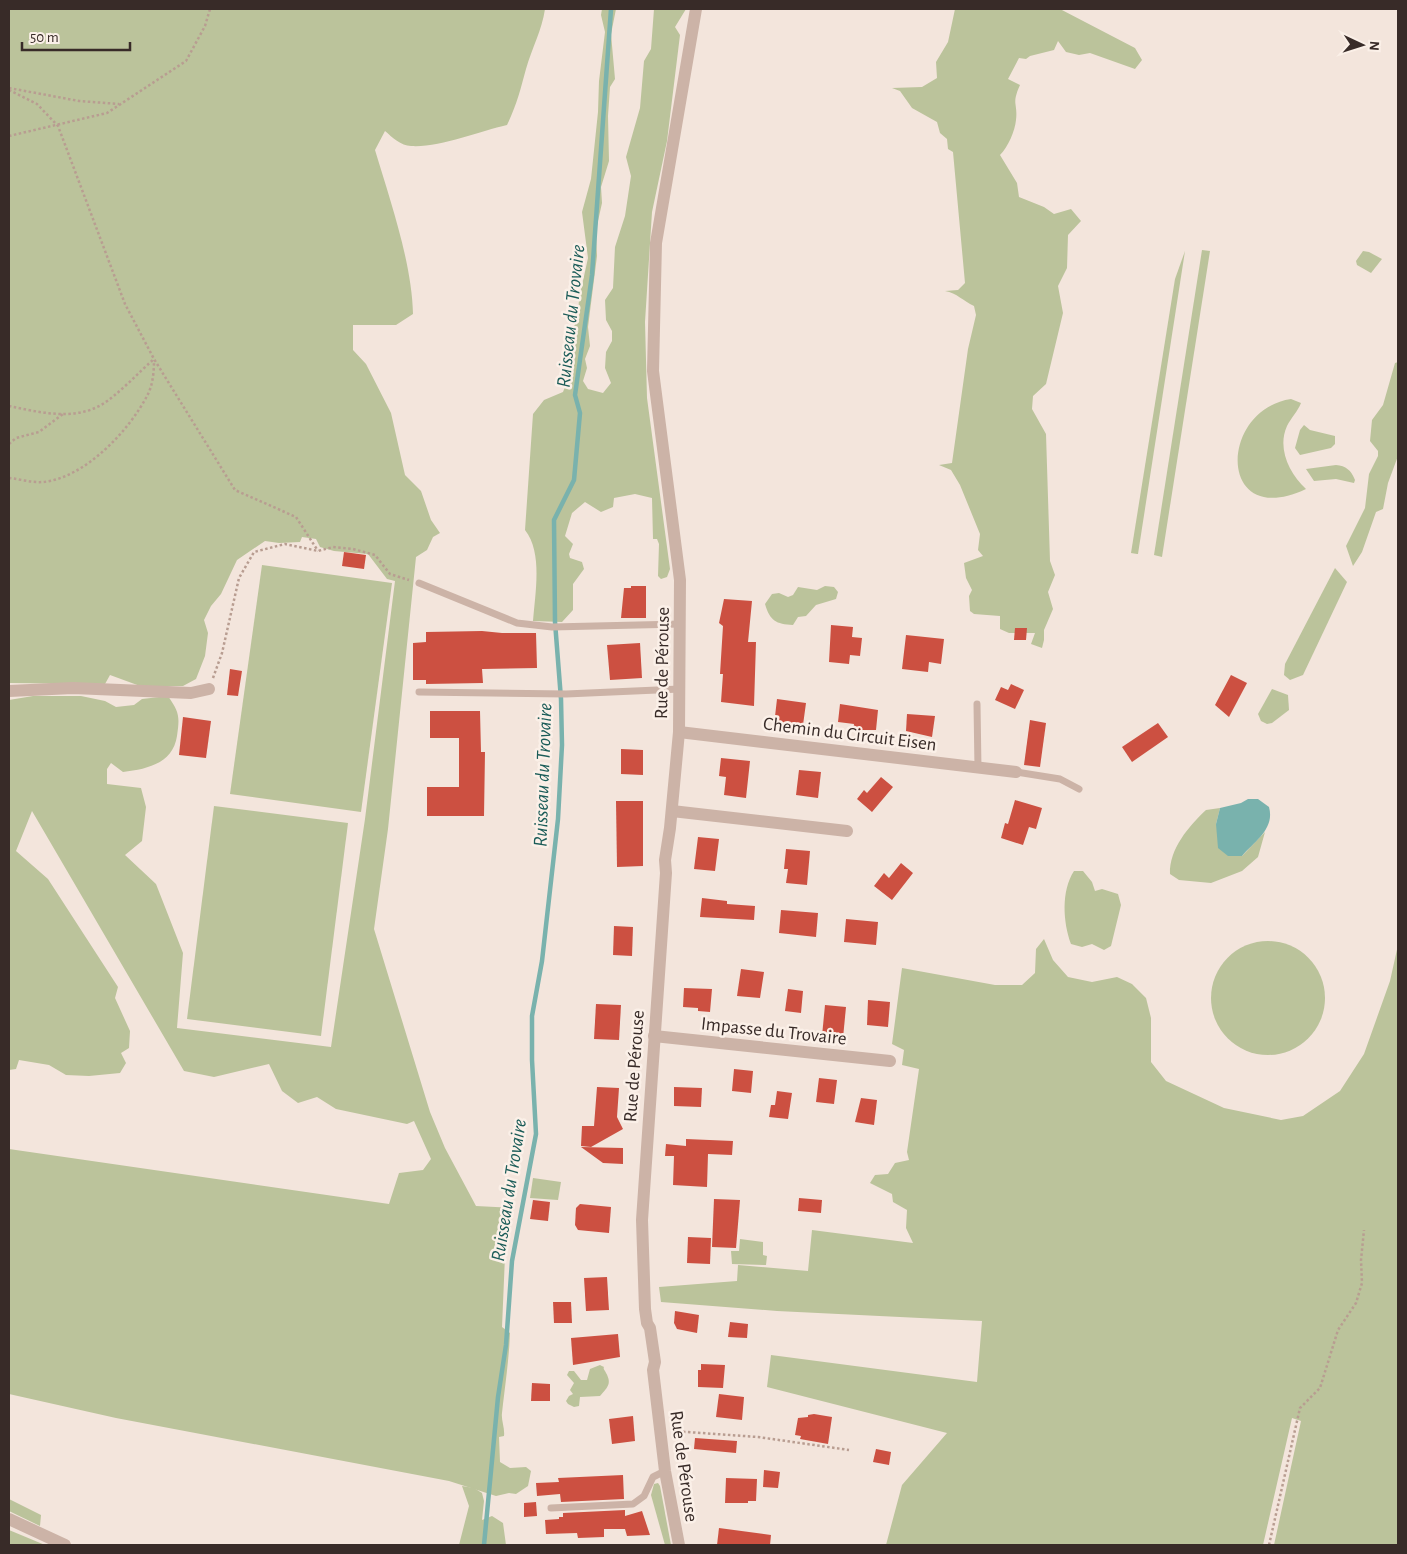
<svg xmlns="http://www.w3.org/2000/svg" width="1407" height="1554" viewBox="0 0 1407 1554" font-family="'Alegreya Sans',sans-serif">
	<rect width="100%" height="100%" fill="#f3e5dc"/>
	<!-- green -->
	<g fill="#bbc39b">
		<path d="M9,9H545C542,30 532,48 526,69C520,91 517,104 507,125C480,131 438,148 411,146C401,146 392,137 385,131L375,150C390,200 412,263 413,314L396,325H353V350L366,364L391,413L405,475L421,491L431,520L440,533L433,537L427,550L416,557L388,829L374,929L430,1112L445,1148L476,1206L514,1208L505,1256L502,1327L510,1333C509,1360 505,1386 502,1413C501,1420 505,1428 504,1436L499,1437L500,1462L510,1468L526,1467L531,1471L528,1486L516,1494L509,1493L496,1496L449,1481L116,1418L9,1394V1149L389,1204L399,1173L423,1170L431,1159L414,1121L407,1124L336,1109L317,1097L298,1103L282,1091L269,1064L214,1077L184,1071L32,811L16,851L48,879L118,987L115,998L130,1031L129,1048L121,1053L126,1063L120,1073L89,1076L66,1075L49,1065L19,1060L16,1069L9,1070V700L33,696H81L105,701L116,707L134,705L142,699L168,696C179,712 180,716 177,736C173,763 148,769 123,772L111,763L107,769V784L141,788L146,807L142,841L125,855L156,884L183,953L177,1028L331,1047L365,819L395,581L387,579L368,554L334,551L320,547L316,539L302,537L300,542L279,543L265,541L237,560L221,594L211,606L204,620L208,633L205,656L196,679L183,686H140L110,675L105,684L9,683Z"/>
		<path d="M602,9H616L611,34L615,79L610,87L608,116L609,161L601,187L602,203L596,230L597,256L588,327L590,346L585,359L587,368L583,381L588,389L603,393L611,383L605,368L606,352L612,341V331L606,320L605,300L613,288L615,247L625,216L631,176L626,157L640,108L644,61L651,49L654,9H686L675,27L680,35L667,141L652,212L645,322L647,398L670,569L667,577L661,579L658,576L659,544L657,539H653L652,498L635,494L614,498L613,507L601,512L585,502L572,513L565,536L573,544L569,554L570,558L582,562L584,569L573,584V610L562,622L533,621C535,593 543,553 525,530L533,414L544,400L563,392L568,379V345L578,315L579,299L588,258L582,212L591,179L598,112L599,81L605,32L601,15Z"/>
		<path d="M955,9H1060L1135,48L1142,60L1135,69L1090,53L1079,55L1066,52L1058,41L1054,50L1030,56L1026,59L1019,58L1008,79L1020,85C1011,105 1018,102 1016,120C1015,131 1008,147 1000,155L1017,183L1019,197L1044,207L1054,214L1071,209L1081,221L1068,235L1067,268L1058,286L1063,313L1046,384L1033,396L1032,409L1046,434L1050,561L1055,575L1048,592L1053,609L1044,630V640L1042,648L1031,644L1035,633H1009L1000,629V616L974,614L970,611L969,596L972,590L966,578L964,563L983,556L978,550L980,534L960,485L951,470L939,465L952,463L968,349L976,315L974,306C963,301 957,293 945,291L958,290L965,283L953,152L948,149L947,139L940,133L937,122L912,108L900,91L892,88L922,87L937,78L936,62L948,42Z"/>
		<path d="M1202,250L1210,251L1162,557L1154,555Z"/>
		<path d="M1185,251L1138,554H1137L1131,553L1175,279Z"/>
		<path d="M1363,251L1369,252L1382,259L1371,273L1357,265L1356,261Z"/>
		<path d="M1398,362V456L1388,483L1383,509L1376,512L1362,552L1353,566L1346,546L1365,508L1369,474L1378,456V451L1370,441L1372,420L1383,405L1395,363Z"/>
		<path d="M1291,399L1301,403C1298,411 1291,418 1287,426C1277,448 1289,473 1306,489C1217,531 1218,410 1291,399Z"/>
		<path d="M1304,425L1310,430L1335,436V444L1331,448L1300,455L1295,448L1300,430Z"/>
		<path d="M1336,465C1346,466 1351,470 1355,480L1354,483L1336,479L1314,481L1306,469Z"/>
		<path d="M262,565L392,583L361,812L230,794Z"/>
		<path d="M1335,568L1347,582L1303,675L1290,680L1284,675L1285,664Z"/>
		<path d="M825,586L834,587L838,592L836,599L816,605L806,616L798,617L793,625C776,624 770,621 765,604L772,594L779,593L788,597L793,595L798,587L817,590Z"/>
		<path d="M1272,689L1288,695L1289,710L1272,723L1267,724L1261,721L1258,714Z"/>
		<path d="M214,806L348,823L321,1036L187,1019Z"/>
		<path d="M1220,808L1216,824L1242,856L1265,832L1258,857L1242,871L1211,883L1179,880L1170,874C1169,849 1189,826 1206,810Z"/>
		<path d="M1074,871H1083L1092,882L1095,891L1102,889L1118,894L1121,905L1111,946L1104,950L1092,944L1082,947L1071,944C1063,922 1061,891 1074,871Z"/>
		<path d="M1044,939L1053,960L1068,977L1092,982L1117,977L1132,984L1146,998L1151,1018V1062L1166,1081L1224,1108L1281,1120L1303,1116L1340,1091L1364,1054L1390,981L1398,945V1545H1274L1301,1421L1292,1418L1263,1545H886L902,1485L947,1433L767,1387L771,1355L977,1382L982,1321L777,1311L661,1302L659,1287L737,1281L738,1265L808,1271L812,1230L913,1243L906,1228L907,1210L893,1202L892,1194L870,1183L875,1175L888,1174L895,1163L909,1160L907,1152L919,1069L902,1065L904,1050L892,1044L902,968L995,985H1022L1035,973L1036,949Z"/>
		<circle cx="1268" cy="998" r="57"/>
		<path d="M533,1178L561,1182L558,1200L530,1198Z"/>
		<path d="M740,1239L763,1242V1255L767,1256L766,1265L732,1264L731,1251H739Z"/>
		<path d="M600,1365C608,1369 601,1365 605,1371C612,1383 609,1386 600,1396L580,1397L579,1406L574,1407L568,1404L566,1401L569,1396L573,1394L570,1390L574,1383L567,1375L569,1371H574L581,1380H587L590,1369Z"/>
		<path d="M658,1483L660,1486L671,1545H665L651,1495L654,1484Z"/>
		<path d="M462,1486L474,1488L482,1493L484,1501L482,1520L492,1516L503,1523L506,1545H459L469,1506Z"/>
		<path d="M9,1499L41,1515L40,1526L9,1511Z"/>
		<path d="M9,1530L45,1545H9Z"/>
	</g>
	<!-- water -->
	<path fill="#79b2ad" d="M1248,799H1258L1269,807C1275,829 1255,841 1242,856H1228L1218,848L1216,824L1220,808L1241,803Z"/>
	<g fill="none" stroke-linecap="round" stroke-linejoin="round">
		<!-- stream -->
		<path stroke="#79b2ad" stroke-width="4.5" d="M484,1545L498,1397L506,1345L512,1261L536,1134L532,1060V1016L542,961L558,819L562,745L561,699L555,622L554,520L574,480L580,413L575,395L592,275L611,9"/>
	</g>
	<!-- building -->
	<g fill="#cc5041">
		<path d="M344,552L366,555L364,569L342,566Z"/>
		<path d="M631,586H646V618H621L624,588H631Z"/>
		<path d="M724,599L752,601L748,642H756L754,706L721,702L723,674H720L723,626L719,623Z"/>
		<path d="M831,625L853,627L852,637L862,638L860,656L850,655L849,664L829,662Z"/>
		<path d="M1015,628H1027L1026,640H1014Z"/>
		<path d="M482,631L502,633H536L537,668L482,669L483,683L426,684V680H413V643L426,642V632Z"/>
		<path d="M906,635L944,639L941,664L929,662L928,672L902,669Z"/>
		<path d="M640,643L642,678L610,680L607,645Z"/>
		<path d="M230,669L242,671L238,696L227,695Z"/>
		<path d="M1231,675L1247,683L1229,717L1215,705Z"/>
		<path d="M1011,684L1024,690L1015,709L995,700L1001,687L1008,690Z"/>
		<path d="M777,699L806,703L803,725L789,723V727L774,725Z"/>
		<path d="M840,704L878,710L876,730H853L854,724L838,722Z"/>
		<path d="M430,711H480L481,752H485L484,816H427V787H459V738H430Z"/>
		<path d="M907,714L935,716L932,737L906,731Z"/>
		<path d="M183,717L211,721L206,758L179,755Z"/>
		<path d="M1030,720L1046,723L1040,767L1024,765Z"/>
		<path d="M1158,723L1168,737L1132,762L1122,747Z"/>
		<path d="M621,749L643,750V775L621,774Z"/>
		<path d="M721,758L750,761L746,798L724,795L726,777L719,776Z"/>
		<path d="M799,770L821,772L818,798L796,795Z"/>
		<path d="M881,777L893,787L872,812L857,799L864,790L867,793Z"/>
		<path d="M1015,800L1042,808L1036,829L1029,827L1023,845L1001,838L1005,823L1008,824Z"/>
		<path d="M616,801H643V866L617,867Z"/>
		<path d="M698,837L719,839L715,871L694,869Z"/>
		<path d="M786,849L810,851L807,885L786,883L788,869H784Z"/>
		<path d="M901,863L913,873L892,900L874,886L884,873L889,878Z"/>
		<path d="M702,898L727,901V904L755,906L754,920L700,917Z"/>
		<path d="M781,910L818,913L816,937L779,933Z"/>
		<path d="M846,919L878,922L876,945L844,942Z"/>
		<path d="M614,926L633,927L632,956L613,955Z"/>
		<path d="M741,969L764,972L760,998L737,996Z"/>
		<path d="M684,988L712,989L710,1012L698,1011V1008L683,1007Z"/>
		<path d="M788,989L803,991L801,1013L785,1011Z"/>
		<path d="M868,1000L890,1002L888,1027L867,1025Z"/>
		<path d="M596,1004L621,1005L619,1040L594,1039Z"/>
		<path d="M825,1005L846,1007L843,1038L822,1036Z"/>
		<path d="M734,1069L753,1071L751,1093L732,1091Z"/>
		<path d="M819,1078L837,1080L834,1104L816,1102Z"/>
		<path d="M597,1087L619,1088L617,1117L623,1129L591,1147L581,1146L582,1126H594Z"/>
		<path d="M674,1087L702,1088L701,1107L674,1106Z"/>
		<path d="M777,1091L792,1093L788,1119L769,1117L771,1105H775Z"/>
		<path d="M861,1098L877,1100L874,1125L855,1122Z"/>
		<path d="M686,1139L733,1141L732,1155L708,1154L707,1187L673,1185L674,1156H665L666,1144L686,1146Z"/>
		<path d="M581,1147L623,1148V1164L603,1163Z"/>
		<path d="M799,1198L822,1200L821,1213L798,1211Z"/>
		<path d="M714,1199L740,1200L736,1248L712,1247Z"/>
		<path d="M533,1200L550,1202L548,1221L530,1219Z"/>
		<path d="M580,1204L611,1207L609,1233L578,1230L575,1225L576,1208Z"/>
		<path d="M688,1237L711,1238L710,1264L687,1263Z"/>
		<path d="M607,1277L609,1310L586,1311L584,1278Z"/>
		<path d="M553,1302H571L572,1323H554Z"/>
		<path d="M675,1311L699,1315L697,1333L677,1329L674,1323Z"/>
		<path d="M730,1322L748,1324L747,1338L728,1337Z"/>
		<path d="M618,1334L620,1357L573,1365L571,1338Z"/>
		<path d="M701,1364L725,1365L723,1388L698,1387V1370H701Z"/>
		<path d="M532,1383L550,1384V1401H531Z"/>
		<path d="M719,1394L744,1397L742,1420L716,1417Z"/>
		<path d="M814,1414L832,1417L828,1444L800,1439L801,1436L795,1435L798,1418L808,1417V1415Z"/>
		<path d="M633,1416L635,1441L612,1444L609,1419Z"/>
		<path d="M695,1438L737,1441L736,1453L694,1449Z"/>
		<path d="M876,1449L891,1452L889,1465L873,1462Z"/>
		<path d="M764,1470L780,1472L778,1488L763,1487Z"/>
		<path d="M623,1475L624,1499L561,1502L560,1494L537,1496L536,1483L559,1482L558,1478Z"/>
		<path d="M726,1478L757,1479L756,1501H748V1503H725Z"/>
		<path d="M536,1502L537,1516L524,1517V1503Z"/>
		<path d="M625,1510V1516L642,1511L650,1535L627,1536L625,1529H604V1537L578,1538L577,1533L546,1534L545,1520L559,1519V1517H563V1513Z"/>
		<path d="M719,1528L771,1535L770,1545H717Z"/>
	</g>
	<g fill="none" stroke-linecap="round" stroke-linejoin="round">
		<!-- path -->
		<g stroke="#b89d91" stroke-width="2.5" stroke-dasharray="2.5 2.5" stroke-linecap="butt">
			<path d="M9,88L79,101L119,104"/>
			<path d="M9,90L37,104L58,126L125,304L154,359L235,490L296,517L318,551"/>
			<path d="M9,136L107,113L186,61L205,26L210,9"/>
			<path d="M9,406C38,412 73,421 101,405C118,395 138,373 154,359"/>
			<path d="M9,444L16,438L39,432L63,414"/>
			<path d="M9,478C20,479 32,483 43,482C85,478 130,430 148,394C153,384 154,371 154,360"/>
			<path d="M213,678L222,653L239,578L254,552L285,544L318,551L333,547L353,549L375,555L390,574L409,580"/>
			<path d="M673,1431L758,1437L849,1450"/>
			<path d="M1269,1545L1300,1408L1320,1388L1338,1330L1356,1303L1362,1283L1361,1260L1364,1230"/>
		</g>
		<!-- service -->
		<g stroke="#ccb3a7" stroke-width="7">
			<path d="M419,583L517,623L552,627L681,624"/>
			<path d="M419,692L566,694L680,689"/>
			<path d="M977,704L978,769"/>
			<path d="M1016,772L1060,779L1079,789"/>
			<path d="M551,1508L633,1504L644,1496L653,1477L665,1471"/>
		</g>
		<!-- minor -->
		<g stroke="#ccb3a7" stroke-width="12">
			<path d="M9,691L73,688L191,693L209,689"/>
			<path d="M679,732L1016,772"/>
			<path d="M672,811L847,831"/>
			<path d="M654,1036L890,1061"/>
			<path d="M9,1519L65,1545"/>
		</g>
		<!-- tertiary -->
		<path stroke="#ccb3a7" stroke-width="12" d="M679,1545L665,1471L653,1370L655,1362L650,1328L647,1323L645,1309L642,1220L666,873L665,860L670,828L679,732L680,580L653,371L656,243L696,9"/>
	</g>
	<g text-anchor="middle" stroke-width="5" stroke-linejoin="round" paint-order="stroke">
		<!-- street labels -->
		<g font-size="19" fill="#382b28" stroke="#fbf0e8">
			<text transform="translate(661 663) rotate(-89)" y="7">Rue de Pérouse</text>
			<text transform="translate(850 733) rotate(7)" y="7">Chemin du Circuit Eisen</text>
			<text transform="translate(774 1030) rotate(6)" y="7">Impasse du Trovaire</text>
			<text transform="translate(633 1066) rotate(-86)" y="7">Rue de Pérouse</text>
			<text transform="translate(685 1466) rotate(82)" y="7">Rue de Pérouse</text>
		</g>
		<!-- water labels -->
		<g font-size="20" font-style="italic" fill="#1b5c58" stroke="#fbf0e8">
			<text transform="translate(570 316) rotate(-84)" y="7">Ruisseau du Trovaire</text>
			<text transform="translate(542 775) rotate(-88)" y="7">Ruisseau du Trovaire</text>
			<text transform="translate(508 1190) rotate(-81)" y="7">Ruisseau du Trovaire</text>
		</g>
	</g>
	<!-- border -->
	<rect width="1407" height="1554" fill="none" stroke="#382b28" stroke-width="20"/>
	<!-- north arrow -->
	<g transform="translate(1362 45) rotate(94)" stroke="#fbf0e8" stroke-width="4" paint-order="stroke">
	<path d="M0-4L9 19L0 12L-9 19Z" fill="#382b28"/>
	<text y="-8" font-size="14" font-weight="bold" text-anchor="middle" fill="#382b28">N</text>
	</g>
	<!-- scale -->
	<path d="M22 42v8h108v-8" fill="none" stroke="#382b28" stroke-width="2.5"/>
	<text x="30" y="42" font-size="15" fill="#382b28" stroke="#fbf0e8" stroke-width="4" paint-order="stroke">50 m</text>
</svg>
